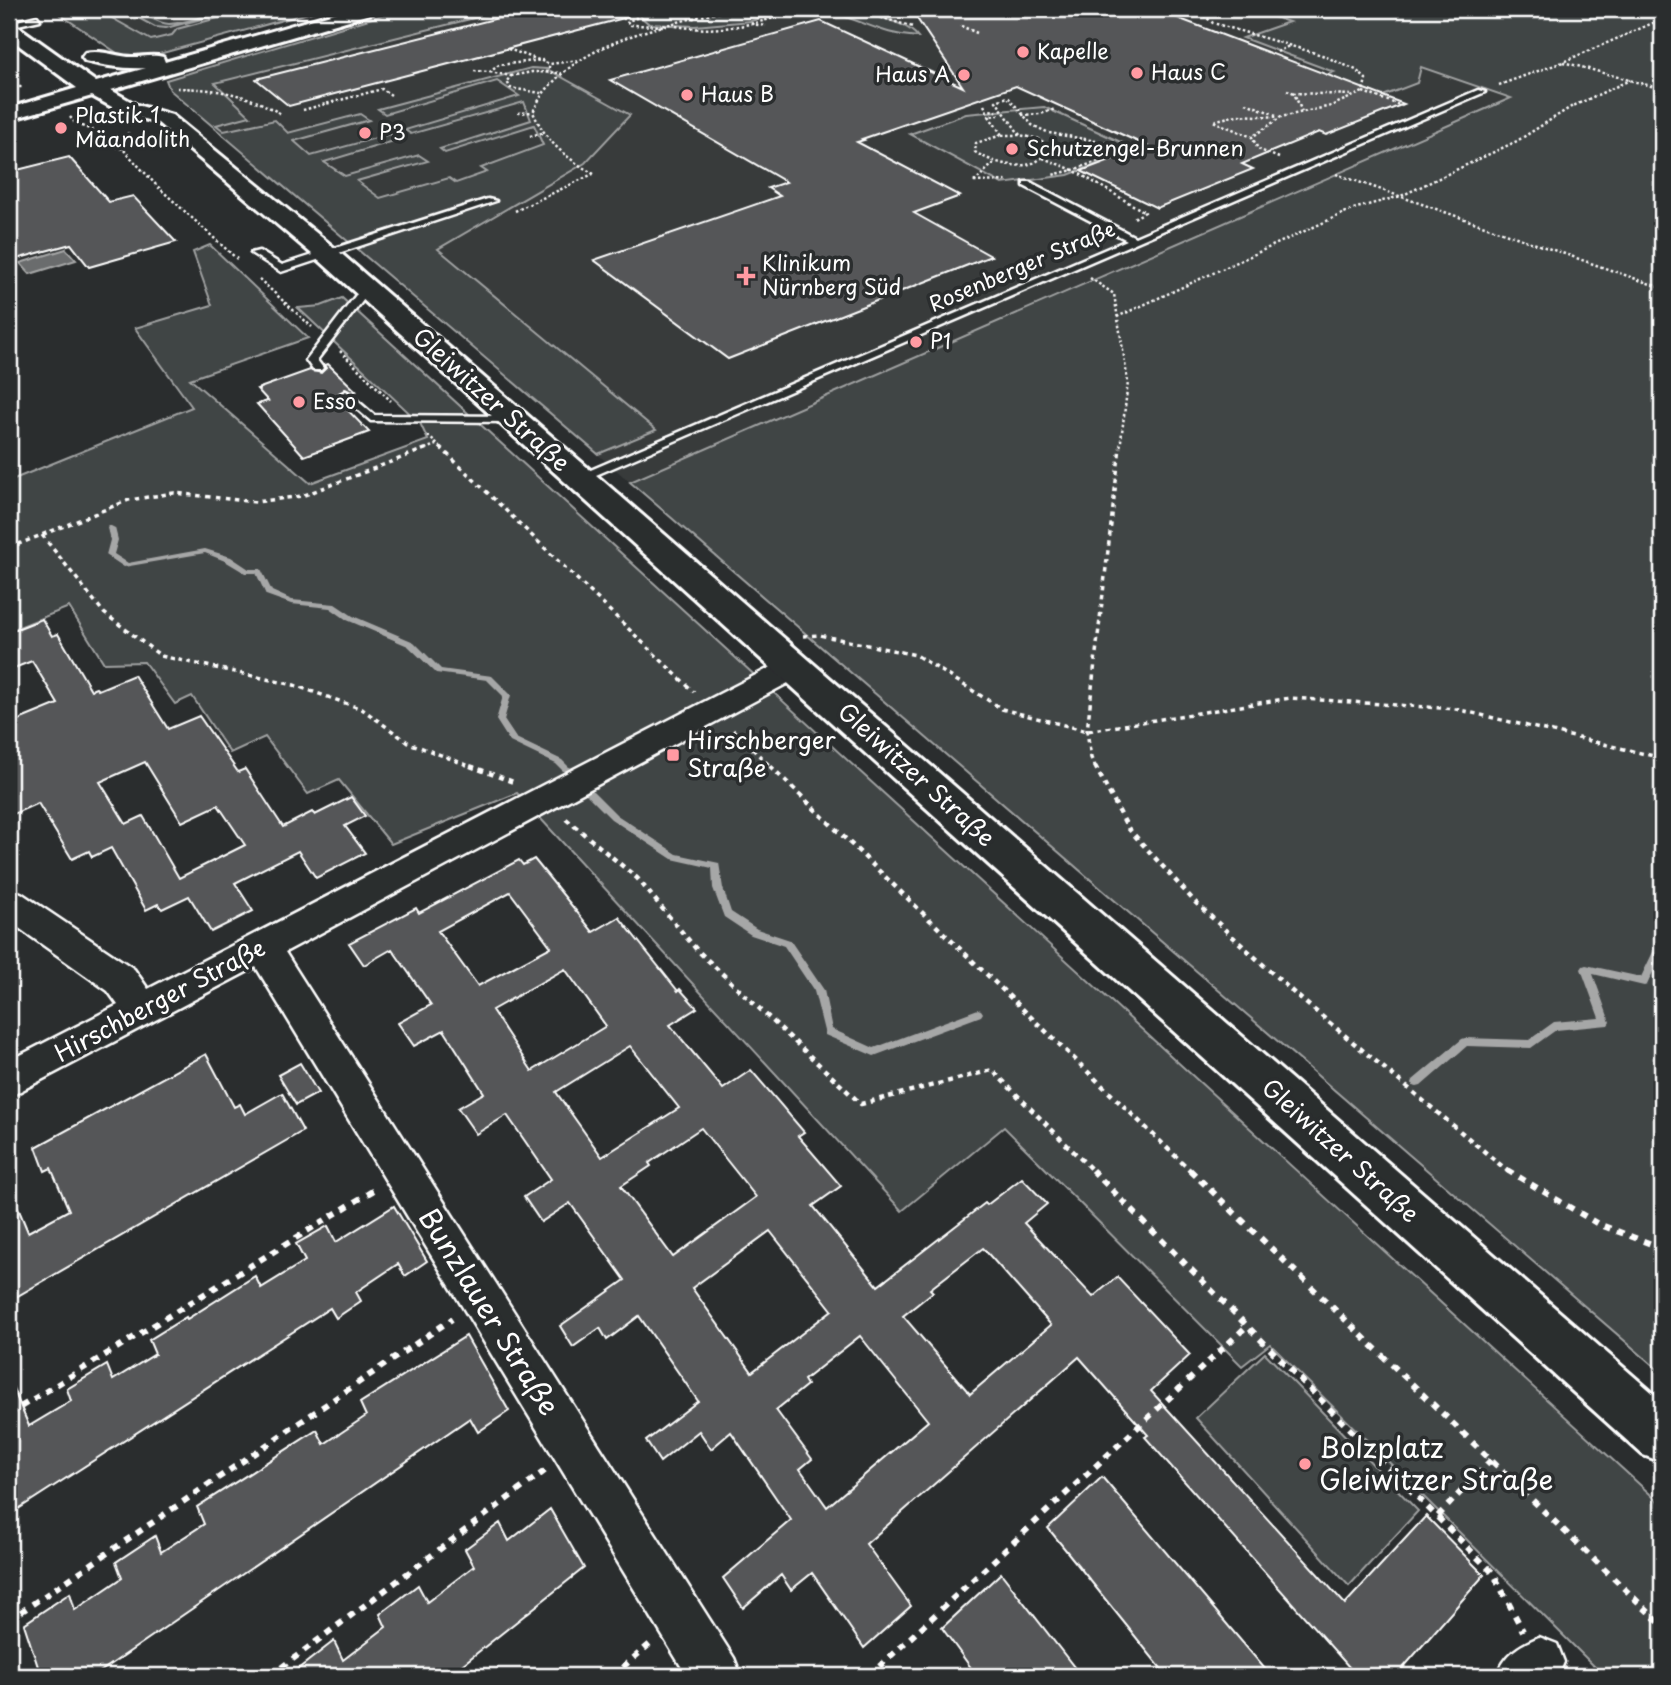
<svg xmlns="http://www.w3.org/2000/svg" width="1671" height="1685" viewBox="0 0 1671 1685" font-family="'Playpen Sans',sans-serif">
	<rect width="100%" height="100%" fill="#2a2d2e"/>
	<filter id="ink" filterUnits="userSpaceOnUse"><feTurbulence type="fractalNoise" baseFrequency=".0143" numOctaves="2"/><feDisplacementMap in="SourceGraphic" scale="14" xChannelSelector="R" yChannelSelector="G"/><feConvolveMatrix kernelMatrix="1 2 1 2 8 2 1 2 1" color-interpolation-filters="sRGB"/></filter>
	<g filter="url(#ink)">
		<!-- built -->
		<g fill="#373a3b">
			<path d="M52,9H311L148,57Z"/>
			<path d="M402,9H1250L1512,98L630,482L170,90L166,80Z"/>
		</g>
		<!-- green -->
		<g fill="#414445" stroke="#a0a2a2" stroke-width="2">
			<path d="M52,9H96L151,40L172,35L177,29L251,9H323L148,57H123Z"/>
			<path d="M122,9C143,9 155,24 169,24C194,23 216,9 241,9L166,28L155,27Z"/>
			<path d="M402,9H510L215,83L250,116L216,125L224,131L275,120L288,133L360,114L369,120L294,141L311,156L390,134L397,140L324,162L345,176L419,155L428,161L357,181L380,198L449,178L456,183L487,172L481,168L543,145L534,125L445,153L440,149L531,120L524,102L411,134L405,130L519,96L497,81L385,114L378,109L531,68L547,69L630,115L585,163L438,249L656,430L598,454L170,90L166,80Z"/>
			<path d="M632,9H790L751,21L695,26L649,24Z"/>
			<path d="M810,9C837,9 902,15 918,37C883,35 864,21 832,13C818,10 800,21 788,15Z"/>
			<path d="M1250,9H1662V1373L630,482L1511,98L1421,67L1417,83L1383,96L1287,90L1334,72L1243,38L1289,22Z"/>
			<path d="M1044,107L1136,149L1068,175L1002,184L910,134L966,114Z"/>
			<path d="M210,245L308,338L190,379L310,483L428,440L420,423L298,308L321,306L342,298L1662,1505V1676H1604L1270,1344L1242,1366L1004,1127L902,1211L517,793L391,844L339,780L308,794L265,737L230,753L192,696L175,704L144,662L104,663L69,607L9,631V481L192,407L135,328L212,305L193,252Z"/>
			<path d="M1265,1353L1418,1511L1349,1586L1196,1418Z"/>
		</g>
		<!-- water -->
		<path fill="#6a6c6d" stroke="#a6a7a7" stroke-width="2" d="M66,249L76,260L30,274L20,263Z"/>
		<g fill="none" stroke-linecap="round" stroke-linejoin="round">
			<!-- stream -->
			<g fill="#a6a7a7" fill-rule="evenodd">
				<path d="M109,526H111L115,528L118,540L114,554L128,563L205,549L231,557L249,569H261L272,591L292,600L335,604L353,616L414,642L441,669L492,676L511,695L504,720L516,738L562,760L617,815L677,854L719,863L723,888L731,912L757,929L790,940L824,990L832,1029L874,1048L978,1009L981,1010L983,1013L981,1016L874,1056L825,1035L814,991L784,946L751,935L724,917L713,888L712,868L672,859L611,819L556,764L510,742L496,720L503,696L487,680L436,673L408,646L347,620L330,608L291,604L266,595L256,573H245L225,561L205,553L124,567L106,555L110,540L107,528Z"/>
				<path d="M1656,951L1662,952V960L1659,959L1647,985L1644,986L1593,974L1610,1022L1608,1025L1556,1030L1531,1048L1467,1046L1421,1086L1417,1087L1413,1086L1412,1083L1413,1080L1462,1039L1465,1038L1529,1040L1554,1022L1599,1018L1581,969L1583,966L1586,965L1641,977L1653,952Z"/>
			</g>
		</g>
		<!-- building -->
		<g fill="#555758" stroke="#fff" stroke-width="2" fill-rule="evenodd">
			<path d="M534,9H627L628,17L289,106L256,79Z"/>
			<path d="M943,9H1154L1404,104L1326,135L1319,132L1242,164L1253,169L1157,208L1081,171L1147,146L1016,86L862,139L864,140L857,142L960,196L914,213L991,256L728,359L594,260L780,196L768,188L786,182L610,80L821,21L963,87L916,17Z"/>
			<path d="M69,157L109,202L133,196L176,242L89,267L71,244L9,261V172Z"/>
			<path d="M328,364L356,391L351,392L345,389L336,398L369,432L304,456L257,404L268,401L257,389L310,370L321,373L326,368L324,365Z"/>
			<path d="M42,619L52,636L58,634L91,690L96,688L98,690L134,675L168,729L199,716L238,772L245,769L283,827L312,812L315,815L351,797L365,816L345,826L365,853L316,878L298,851L235,883L253,911L211,932L189,896L162,909L158,904L146,910L111,848L92,857L89,851L72,859L38,803L9,816V724L58,704L32,661L9,670V632ZM145,762L182,822L218,805L245,845L179,878L143,816L126,824L100,782Z"/>
			<path d="M534,859L593,932L619,917L678,991L680,989L697,1008L670,1025L723,1089L751,1070L804,1132L798,1136L841,1186L813,1206L878,1286L985,1203L987,1205L1022,1178L1047,1204L1024,1223L1093,1297L1117,1277L1190,1355L1151,1391L1345,1604L1426,1516L1484,1575L1396,1676H1357L1145,1437L1148,1435L1079,1357L866,1544L911,1606L864,1648L812,1573L791,1590L781,1575L743,1608L723,1578L791,1520L731,1432L711,1449L699,1431L660,1462L646,1441L698,1401L639,1316L607,1340L600,1328L573,1347L560,1326L625,1280L570,1203L541,1222L524,1197L551,1179L507,1115L476,1134L458,1108L484,1093L444,1030L414,1046L398,1023L431,1005L392,949L364,965L349,943L416,908L419,913L519,860L523,865ZM510,892L551,947L478,986L438,931ZM565,969L606,1026L532,1071L492,1010ZM630,1046L679,1108L602,1157L556,1092ZM701,1128L756,1197L673,1257L621,1186L651,1166L649,1163ZM770,1231L832,1310L752,1372L692,1288ZM983,1248L1051,1325L970,1394L903,1316L933,1292L930,1289ZM860,1336L928,1421L827,1507L800,1469L812,1459L776,1410L807,1385L804,1380Z"/>
			<path d="M206,1054L234,1107L240,1104L245,1114L282,1093L303,1131L9,1301V1186L28,1232L69,1210L51,1168L45,1171L36,1147Z"/>
			<path d="M300,1063L318,1093L296,1105L278,1075Z"/>
			<path d="M394,1206L427,1261L405,1276L398,1264L356,1292L361,1301L336,1318L330,1308L9,1515V1379L29,1426L71,1401L67,1389L107,1365L113,1380L155,1354L149,1340L186,1317L187,1319L255,1276L261,1288L305,1261L296,1244L328,1226L336,1242Z"/>
			<path d="M466,1336L509,1411L478,1432L470,1418L94,1676H41L24,1624L70,1593L75,1610L122,1578L116,1562L155,1536L161,1552L204,1524L197,1507L317,1430L324,1444L366,1416L360,1403Z"/>
			<path d="M1102,1477L1271,1676H1167L1048,1528Z"/>
			<path d="M550,1509L584,1568L448,1676H289L334,1641L343,1660L386,1627L380,1614L418,1585L427,1602L474,1566L465,1549L500,1523L509,1541Z"/>
			<path d="M1001,1573L1081,1676H977L942,1628Z"/>
		</g>
		<g fill="none" stroke-linecap="round" stroke-linejoin="round">
			<!-- lane casing -->
			<g stroke="#fff" stroke-width="5">
				<g id="lane">
					<path d="M37,16L40,20L9,27V23Z"/>
					<path d="M1478,90L1485,92L582,481H574L572,478L1127,240L1024,186V182H1030L1135,237Z"/>
					<path d="M488,199L496,201L281,272L251,253L259,251L282,265Z"/>
					<path d="M364,290L373,292L364,299L317,360L323,368L321,370H313L306,360L356,295Z"/>
					<path d="M346,391L374,415L513,416L519,419L513,422L371,421L342,396L340,394Z"/>
				</g>
			</g>
			<!-- street casing -->
			<g stroke="#fff" stroke-width="5">
				<g id="street">
					<path d="M795,657L805,660L810,667L805,674L285,952L734,1658L741,1676H687L256,967L9,1097V1061L118,1005L108,991L9,921V889L21,893L134,969L148,989L785,660Z"/>
					<path d="M1539,1637L1557,1644L1564,1662L1558,1676H1497C1505,1654 1518,1646 1539,1637Z"/>
				</g>
			</g>
			<!-- secondary casing -->
			<g stroke="#fff" stroke-width="6">
				<path id="secondary" d="M348,9H376L373,13L111,90L137,105L172,115L337,250L1662,1401V1462L1643,1455L319,260L158,123L123,113L92,96L9,120V108L77,88L9,38V23L16,25L96,82L146,68C126,69 104,66 85,61L82,57L85,53C101,49 117,57 133,57C143,57 153,54 163,57L165,62Z"/>
			</g>
			<!-- path-far3 -->
			<g stroke="#fff" stroke-width="2.5" stroke-dasharray="2.5 2.5" stroke-linecap="butt">
				<path d="M624,9L636,15V18L628,21"/>
				<path d="M852,9L913,27"/>
				<path d="M1196,9L1213,23L1322,55L1356,70L1366,79L1363,92L1331,106L1281,117L1252,137"/>
				<path d="M883,16L909,14"/>
				<path d="M623,18L631,25L667,26"/>
				<path d="M751,24L766,26"/>
				<path d="M676,26C719,34 762,23 802,9"/>
				<path d="M961,26L977,33"/>
				<path d="M508,49L550,64"/>
				<path d="M1277,52L1289,46"/>
				<path d="M1563,62L1662,89"/>
				<path d="M474,71L490,72L499,65L543,60"/>
				<path d="M490,72L511,76L507,81L510,88L541,93"/>
				<path d="M547,73L550,64L579,60"/>
				<path d="M511,76L532,72L562,73"/>
				<path d="M1499,85L1563,62L1662,19"/>
				<path d="M9,87H22"/>
				<path d="M177,88C216,89 247,93 281,114"/>
				<path d="M1287,90L1294,93"/>
				<path d="M1363,92L1402,106"/>
				<path d="M1246,103L1276,115"/>
				<path d="M984,105L987,111L995,110L999,115"/>
				<path d="M303,110L382,89L391,95"/>
				<path d="M1302,112L1294,93L1352,95"/>
				<path d="M518,113L533,112"/>
				<path d="M999,115L989,116L1002,135"/>
				<path d="M1022,115L1041,114L1055,109"/>
				<path d="M70,117L76,124L95,131L110,145L123,149L157,186L237,259"/>
				<path d="M1002,135H1020L1039,139L1046,144V152C1033,175 993,164 975,152L976,143Z"/>
				<path d="M1020,135L996,101L1008,97L1032,125L1049,133L1114,144L1120,149L1118,154L1073,170L1145,212L1132,219"/>
				<path d="M530,136L542,133"/>
				<path d="M123,149L129,130"/>
				<path d="M1043,158L1073,170L1052,175"/>
				<path d="M1279,158L1258,149L1252,137L1213,121L1237,115L1281,117"/>
				<path d="M594,174C566,158 546,142 533,112C537,104 541,95 547,89C590,38 670,24 732,9"/>
				<path d="M1336,174L1662,288"/>
				<path d="M974,182L1009,181"/>
				<path d="M974,182L995,162"/>
				<path d="M515,211L593,174"/>
				<path d="M1090,278L1114,294L1128,382L1120,449"/>
				<path d="M259,279L312,327"/>
				<path d="M1117,317L1353,209L1401,196L1517,141L1571,107L1630,80"/>
				<path d="M340,351L391,401"/>
				<path d="M428,436L442,449"/>
				<path d="M425,449L436,445"/>
			</g>
			<!-- path-far2 -->
			<g stroke="#fff" stroke-width="3.5" stroke-dasharray="4.5 4.5" stroke-linecap="butt">
				<path d="M440,447L694,692"/>
				<path d="M42,535L104,613L161,656L294,685L362,709L409,743L475,768"/>
				<path d="M9,548L129,500L174,493L256,502L302,496L430,447"/>
				<path d="M803,636L819,635L916,655L1002,709L1087,731L1290,698L1456,709L1662,758"/>
				<path d="M733,730L772,768"/>
				<path d="M1096,768L1091,758L1087,731L1120,447"/>
			</g>
			<!-- path-far1 -->
			<g stroke="#fff" stroke-width="4.5" stroke-dasharray="5 5" stroke-linecap="butt">
				<path d="M470,766L516,783"/>
				<path d="M770,766L1192,1172"/>
				<path d="M1095,766L1128,828L1195,902L1295,994L1509,1172"/>
				<path d="M566,819L637,878L697,950L861,1104L992,1070L1094,1172"/>
			</g>
			<!-- path -->
			<g stroke="#fff" stroke-width="6" stroke-dasharray="7 7" stroke-linecap="butt">
				<path d="M1092,1170L1493,1573L1523,1631"/>
				<path d="M1190,1170L1662,1625"/>
				<path d="M1507,1170L1598,1224L1662,1248"/>
				<path d="M9,1414L374,1190"/>
				<path d="M1438,1516L1491,1460"/>
				<path d="M9,1620L452,1319"/>
				<path d="M270,1676L546,1470"/>
				<path d="M612,1676L650,1644"/>
				<path d="M869,1676L1247,1326"/>
			</g>
			<!-- lane -->
			<use href="#lane" fill="#2a2d2e" fill-rule="evenodd"/>
			<!-- street -->
			<use href="#street" fill="#2a2d2e" fill-rule="evenodd"/>
			<!-- secondary -->
			<use href="#secondary" fill="#2a2d2e" fill-rule="evenodd"/>
		</g>
	</g>
	<!-- markers -->
	<g fill="#ff9aa2" stroke="#2a2d2e" stroke-width="2.5">
		<circle cx="1023" cy="52" r="7"/>
		<circle cx="1137" cy="73" r="7"/>
		<circle cx="964" cy="75" r="7"/>
		<circle cx="687" cy="95" r="7"/>
		<circle cx="61" cy="128" r="7"/>
		<circle cx="365" cy="133" r="7"/>
		<circle cx="1012" cy="149" r="7"/>
		<path d="M742.5 265.5h7v7h7v7h-7v7h-7v-7h-7v-7h7z"/>
		<circle cx="916" cy="342" r="7"/>
		<circle cx="299" cy="402" r="7"/>
		<rect x="666" y="748" width="14" height="14" rx="3.5"/>
		<circle cx="1305" cy="1464" r="7"/>
	</g>
	<g text-anchor="middle" stroke-width="7" stroke-linejoin="round" paint-order="stroke">
		<!-- far-poi labels -->
		<g font-size="21" fill="#fff" stroke="#2a2d2e" text-anchor="start">
			<text x="1037" y="59">Kapelle</text>
			<text x="1151" y="80">Haus C</text>
			<text x="950" y="82" text-anchor="end">Haus A</text>
			<text x="701" y="102">Haus B</text>
			<text x="75" y="123">Plastik 1<tspan x="75" dy="24">Mäandolith</tspan></text>
			<text x="379" y="140">P3</text>
			<text x="1026" y="156">Schutzengel-Brunnen</text>
			<text x="762" y="271">Klinikum<tspan x="762" dy="24">Nürnberg Süd</tspan></text>
			<text x="930" y="349">P1</text>
			<text x="313" y="409">Esso</text>
		</g>
		<!-- far-street labels -->
		<g font-size="21" fill="#fff" stroke="#2a2d2e">
			<text transform="translate(1022 267) rotate(-23)" y="7">Rosenberger Straße</text>
		</g>
		<!-- street labels -->
		<g font-size="24" fill="#fff" stroke="#2a2d2e">
			<text transform="translate(491 400) rotate(42)" y="8">Gleiwitzer Straße</text>
			<text transform="translate(916 775) rotate(42)" y="8">Gleiwitzer Straße</text>
			<text transform="translate(160 1001) rotate(-28)" y="8">Hirschberger Straße</text>
			<text transform="translate(1340 1151) rotate(42)" y="8">Gleiwitzer Straße</text>
		</g>
		<!-- poi labels -->
		<g font-size="24" fill="#fff" stroke="#2a2d2e" text-anchor="start">
			<text x="687" y="749">Hirschberger<tspan x="687" dy="28">Straße</tspan></text>
		</g>
		<!-- near-street labels -->
		<g font-size="28" fill="#fff" stroke="#2a2d2e">
			<text transform="translate(489 1312) rotate(58)" y="10">Bunzlauer Straße</text>
		</g>
		<!-- near-poi labels -->
		<g font-size="28" fill="#fff" stroke="#2a2d2e" text-anchor="start">
			<text x="1319" y="1458">Bolzplatz<tspan x="1319" dy="32">Gleiwitzer Straße</tspan></text>
		</g>
	</g>
	<!-- margin -->
	<rect width="1671" height="1685" fill="none" stroke="#2a2d2e" stroke-width="35"/>
	<rect x="18" y="18" width="1636" height="1650" fill="none" stroke="#fff" stroke-width="2.5" filter="url(#ink)"/>
</svg>
